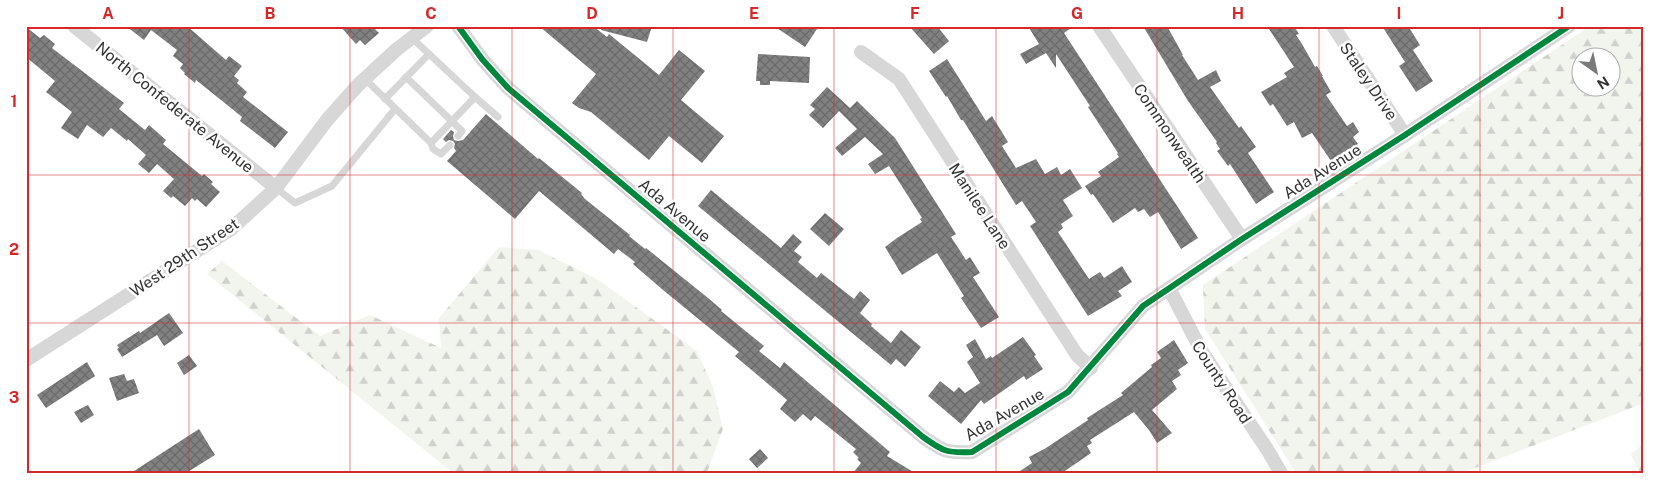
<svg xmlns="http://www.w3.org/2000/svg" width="1669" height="499" viewBox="0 0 1669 499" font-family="'Public Sans',sans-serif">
	<defs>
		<pattern id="forest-firs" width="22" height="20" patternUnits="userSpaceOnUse" patternTransform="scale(1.25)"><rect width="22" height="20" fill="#f1f5ed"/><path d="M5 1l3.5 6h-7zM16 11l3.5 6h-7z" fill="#cfd2cc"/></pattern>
		<pattern id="building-cross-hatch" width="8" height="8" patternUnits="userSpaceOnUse" patternTransform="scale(1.25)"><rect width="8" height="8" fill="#818181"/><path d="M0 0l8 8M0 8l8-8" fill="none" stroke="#6a6a6a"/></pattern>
	</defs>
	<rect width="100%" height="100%" fill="#fff"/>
	<!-- forest -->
	<g fill="url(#forest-firs)" fill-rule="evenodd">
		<path d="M1590,26H1643V410L1639,405L1462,473H1296L1205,329L1203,285ZM1582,58H1612V88H1582Z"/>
		<path d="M499,247L538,250L597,279L697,351L713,387L723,429L708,470L705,473H453L207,274L222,261L320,336L370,315L441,348L439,318Z"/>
		<path d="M1643,444V473H1640L1631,454Z"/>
	</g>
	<!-- building -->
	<g fill="url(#building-cross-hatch)">
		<path d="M126,26H187L226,60L229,56L242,66L234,76L239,80L237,83L247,92L243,97L288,132L275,148L240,121L242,117L221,100L196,80L195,83L184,74L185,73L180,68L183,64L173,56L177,50L151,30L144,40Z"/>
		<path d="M340,26H372L379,33L365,45L360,40L356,44Z"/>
		<path d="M539,26H593L607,37L609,34L659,75L679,50L705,71L681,100L724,136L702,163L669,136L649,160L591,112L579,108L572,103L596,74Z"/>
		<path d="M601,26H652L647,42L601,30Z"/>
		<path d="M774,26H819L805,47Z"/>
		<path d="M909,26H937L949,41L934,54Z"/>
		<path d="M1028,26H1074L1064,33L1198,238L1181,249L1158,212L1150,217L1144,209L1138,212L1135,208L1113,223L1093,194L1091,195L1085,186L1101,176L1098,172L1119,157L1117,154L1118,153L1088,107L1090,106L1056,54V68L1046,53L1026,64L1020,54L1039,44Z"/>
		<path d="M1143,26H1167L1183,55H1182L1198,80L1216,70L1221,81L1210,87L1239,128L1241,126L1256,147L1248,153L1274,192L1256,204L1230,164L1228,166L1217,151L1220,149L1216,143L1217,142L1188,101Z"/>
		<path d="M1267,26H1294L1299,34L1296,35L1302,44L1315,67L1317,66L1323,76H1322L1331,92L1326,95L1347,126L1353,122L1359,132L1353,137L1358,144L1331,161L1312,133L1302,138L1294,122L1287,126L1273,104L1270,106L1261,92L1287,77L1284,73L1294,67Z"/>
		<path d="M1382,26H1408L1420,45L1413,50L1433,81L1416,92L1399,66L1405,62Z"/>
		<path d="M26,27L40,38L44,35L55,44L52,48L124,103L119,109L145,130L149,125L166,140L163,144L202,176L204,174L213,182L211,184L220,192L206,207L197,199L195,201L192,198L185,206L173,196L171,198L163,191L174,179L157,164L149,173L138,164L146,155L128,139L127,141L111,128L103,137L87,125L78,139L61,128L72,112L46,92L55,81L26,57Z"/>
		<path d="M758,54L810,57L809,83L770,81V85H760V81H756Z"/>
		<path d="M947,59L986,121L992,116L1008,142L1002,146L1016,168L1036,159L1045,174L1057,167L1061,175L1070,169L1082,188L1063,200L1073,216L1061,224L1063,228L1058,232L1089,279L1100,272L1104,278L1122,266L1132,282L1118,291L1122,296L1088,316L1030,226L1036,222L1022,201L1016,205L963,120H961L947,96L946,97L929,71Z"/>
		<path d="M827,87L850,108L857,101L895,138L956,234L951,237L966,260L970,257L980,273L973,277L999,317L981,328L961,298L964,296L937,253L902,275L885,247L897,238L922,222L920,219L922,218L889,166L875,174L868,164L883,154L865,137L842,156L835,148L857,129L839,111L823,128L809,115L815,109L810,105Z"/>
		<path d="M486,114L538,159L539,158L582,193L581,194L585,199L630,235L629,236L645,249L646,248L708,298L722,310L721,311L764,346L759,351L780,368L784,362L890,452L887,456L915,473H853L861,463L857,459L859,458L853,452L856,449L815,416L811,421L803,414L795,422L780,409L787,400L735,356L739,352L663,290L633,264L635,262L618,249L614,254L539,191L515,219L447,161L456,151L454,148L455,144L453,141L449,140L446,142L443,139L451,130L454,132L453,136L454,140L458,141L463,140Z"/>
		<path d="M711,190L781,248L793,234L802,242L794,251L802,257L798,262L817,278L821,273L854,299L860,291L870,300L860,313L872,324L871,326L891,343L901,330L921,347L905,367L896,359L891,365L698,206Z"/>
		<path d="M825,213L844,229L829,246L810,229Z"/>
		<path d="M169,313L183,333L164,346L157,335L122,357L117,349L119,348L117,345L139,331L140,333Z"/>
		<path d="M1023,337L1036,355L1034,356L1043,369L1026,380L1024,376L984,404L981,400L961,424L928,396L940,381L954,392L959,387L965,393L980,383L967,362L973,357L966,345L975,339L986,359L991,356L992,358Z"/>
		<path d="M1174,340L1188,363L1178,370L1181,375L1172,381L1177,389L1152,410L1172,433L1157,443L1149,430L1134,412L1090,440L1092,443L1087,446L1091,453L1062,473H1017L1032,463L1029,457L1046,448L1088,420L1087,418L1123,395L1121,393L1152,367L1151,365L1161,358L1157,352Z"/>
		<path d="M189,355L197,366L184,375L177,363Z"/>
		<path d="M87,362L95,376L46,408L37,395Z"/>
		<path d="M124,374L127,381L134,379L139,393L117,401L109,378Z"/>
		<path d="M88,405L94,415L81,423L74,412Z"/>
		<path d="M199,429L215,455L186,473H131Z"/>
		<path d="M760,449L768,458L757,468L749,459Z"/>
	</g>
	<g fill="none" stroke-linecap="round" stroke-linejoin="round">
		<!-- lane -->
		<g stroke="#d7d7d7" stroke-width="7">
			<path d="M406,77L462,131L458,136"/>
			<path d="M365,79L431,143L475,97L412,38"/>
			<path d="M475,97L498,117"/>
			<path d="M385,99L429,54"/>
			<path d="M431,143L433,149L441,154L450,145"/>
			<path d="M276,188L295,203L332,186L395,109"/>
		</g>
		<!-- street -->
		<g stroke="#d7d7d7" stroke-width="14">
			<path d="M74,26L276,188"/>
			<path d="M458,26L482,59L508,88L923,437C944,452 947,453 972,452L1068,392L1143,306L1242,239L1405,135L1569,26"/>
			<path d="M1099,26L1242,239"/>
			<path d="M1333,26L1405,135"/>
			<path d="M861,52L899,79L1077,355L1091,368"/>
			<path d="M1169,288L1202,352L1267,449L1281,473"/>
			<path d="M26,360L231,229L276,188L327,120L358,85L396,50L427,26"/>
		</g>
		<!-- cycleway casing -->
		<g stroke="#fff" stroke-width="9">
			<path id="cycleway" d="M458,26L482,59L508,88L923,437C944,452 947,453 972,452L1068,392L1143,306L1242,239L1405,135L1569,26"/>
		</g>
		<!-- cycleway -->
		<use href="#cycleway" stroke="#00873e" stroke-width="6"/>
	</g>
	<!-- grid -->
	<path fill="none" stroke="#d62828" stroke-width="1" stroke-opacity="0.55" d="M189,26V473M350,26V473M512,26V473M673,26V473M834,26V473M996,26V473M1157,26V473M1319,26V473M1480,26V473M26,175H1643M26,323H1643"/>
	<g text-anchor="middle" stroke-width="5" stroke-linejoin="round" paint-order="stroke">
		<!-- street labels -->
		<g font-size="16" fill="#333" stroke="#fff">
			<text transform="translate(1369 81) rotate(56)" y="6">Staley Drive</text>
			<text transform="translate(175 107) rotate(39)" y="6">North Confederate Avenue</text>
			<text transform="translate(1170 133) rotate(56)" y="6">Commonwealth</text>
			<text transform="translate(1322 171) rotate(-32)" y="6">Ada Avenue</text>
			<text transform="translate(980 206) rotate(57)" y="6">Manilee Lane</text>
			<text transform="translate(675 210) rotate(40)" y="6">Ada Avenue</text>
			<text transform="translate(184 257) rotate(-34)" y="6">West 29th Street</text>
			<text transform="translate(1222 382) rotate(57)" y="6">County Road</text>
			<text transform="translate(1004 414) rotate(-30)" y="6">Ada Avenue</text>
		</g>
	</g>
	<!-- border -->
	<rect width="1669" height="499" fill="none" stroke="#ffffff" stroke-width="55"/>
	<!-- north arrow -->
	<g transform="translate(1596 72) rotate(147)"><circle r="24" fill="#ffffff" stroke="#adadad"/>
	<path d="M0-4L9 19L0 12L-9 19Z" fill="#7a7a7a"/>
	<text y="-8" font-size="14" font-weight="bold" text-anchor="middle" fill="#333333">N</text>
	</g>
	<rect x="28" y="28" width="1614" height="444" fill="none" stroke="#d62828" stroke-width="2"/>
	<g font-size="16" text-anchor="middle" font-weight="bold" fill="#d62828">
		<text x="108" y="19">A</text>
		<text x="270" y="19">B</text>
		<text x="431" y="19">C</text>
		<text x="592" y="19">D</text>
		<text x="754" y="19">E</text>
		<text x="915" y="19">F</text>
		<text x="1077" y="19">G</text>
		<text x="1238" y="19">H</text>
		<text x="1399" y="19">I</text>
		<text x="1561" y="19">J</text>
		<text x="14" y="107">1</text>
		<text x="14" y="255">2</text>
		<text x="14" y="403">3</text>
	</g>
</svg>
